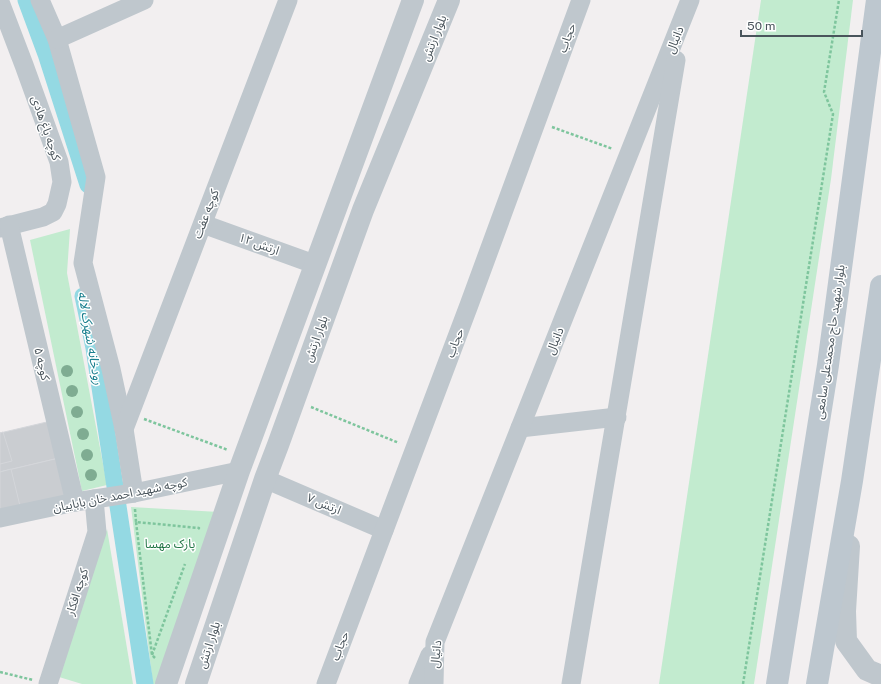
<svg xmlns="http://www.w3.org/2000/svg" width="881" height="684" viewBox="0 0 881 684" font-family="'Public Sans','Noto Sans Arabic',sans-serif">
	<rect width="100%" height="100%" fill="#f2eff0"/>
	<!-- green -->
	<g fill="#c2ebcf">
		<path d="M761,0H853L831,179L754,684H659Z"/>
		<path d="M70,229L67,273L107,485L82,491L30,240Z"/>
		<path d="M131,507L219,512L156,684H153Z"/>
		<path d="M107,529L133,684H82L59,677Z"/>
	</g>
	<g fill="none" stroke-linecap="round" stroke-linejoin="round">
		<!-- canal -->
		<g stroke="#94d9e3" stroke-width="17">
			<path d="M26,0L46,54L88,185"/>
			<path d="M83,296L94,348L145,684"/>
		</g>
	</g>
	<!-- building -->
	<g fill="#cacdd1" stroke="#d4d6da">
		<path d="M51,421L59,458L0,472V433Z"/>
		<path d="M3,432L12,461L0,464V433Z"/>
		<path d="M59,458L67,492L64,496L0,511V472Z"/>
		<path d="M11,469L20,506L0,511V472Z"/>
	</g>
	<g fill="none" stroke-linecap="round" stroke-linejoin="round">
		<!-- path -->
		<g stroke="#7ec59d" stroke-width="2.5" stroke-dasharray="3 2" stroke-linecap="butt">
			<path d="M552,127L613,149"/>
			<path d="M311,407L399,443"/>
			<path d="M144,419L228,450"/>
			<path d="M135,509L136,522"/>
			<path d="M152,655L185,564"/>
			<path d="M155,658L152,655L136,522L199,528L198,529"/>
			<path d="M0,672L33,680"/>
			<path d="M743,684L833,114L824,92L839,0"/>
		</g>
		<!-- minor -->
		<g stroke="#bfc7cd" stroke-width="19">
			<path d="M40,0L57,39L96,177L83,263L111,369L124,429L134,493"/>
			<path d="M0,2L24,65L59,162L62,182L57,204L53,212L43,217L0,228"/>
			<path d="M57,39L144,0"/>
			<path d="M203,224L314,264"/>
			<path d="M9,225L75,502"/>
			<path d="M520,428L617,417"/>
			<path d="M124,429L288,0"/>
			<path d="M265,479L384,530"/>
			<path d="M0,518L75,502L134,493L239,471"/>
			<path d="M48,684L97,532L94,499"/>
			<path d="M326,684L469,305L581,0"/>
			<path d="M418,684L430,655"/>
			<path d="M434,684L435,642L690,0"/>
			<path d="M571,684L676,60"/>
		</g>
		<!-- tertiary -->
		<g stroke="#bfc7cd" stroke-width="22">
			<path d="M849,546L845,611L846,641L867,670L881,676"/>
			<path d="M166,684L239,471L413,0"/>
			<path d="M196,684L265,479L278,445L363,210L449,0"/>
		</g>
		<!-- secondary -->
		<g stroke="#bdc7cf" stroke-width="22">
			<path d="M777,684L828,365L877,0"/>
			<path d="M817,684L852,481L881,286"/>
		</g>
	</g>
	<!-- trees -->
	<g fill="#7fac92">
		<circle cx="67" cy="371" r="6"/>
		<circle cx="72" cy="391" r="6"/>
		<circle cx="77" cy="412" r="6"/>
		<circle cx="83" cy="434" r="6"/>
		<circle cx="87" cy="455" r="6"/>
		<circle cx="91" cy="475" r="6"/>
	</g>
	<g text-anchor="middle" stroke-width="3" stroke-linejoin="round" paint-order="stroke">
		<!-- street labels -->
		<g font-size="12" fill="#49545b" stroke="#fff">
			<text transform="translate(434 38) rotate(-68)" y="4">بلوار ارتش</text>
			<text transform="translate(567 38) rotate(-70)" y="4">حجاب</text>
			<text transform="translate(675 40) rotate(-68)" y="4">دانیال</text>
			<text transform="translate(46 128) rotate(71)" y="4">کوچه باغ هادی</text>
			<text transform="translate(206 214) rotate(-69)" y="4">کوچه عفت</text>
			<text transform="translate(259 244) rotate(20)" y="4">ارتش ۱۲</text>
			<text transform="translate(316 339) rotate(-70)" y="4">بلوار ارتش</text>
			<text transform="translate(555 341) rotate(-68)" y="4">دانیال</text>
			<text transform="translate(830 342) rotate(-82)" y="4">بلوار شهید حاج محمدعلی سامعی</text>
			<text transform="translate(455 343) rotate(-69)" y="4">حجاب</text>
			<text transform="translate(42 364) rotate(77)" y="4">کوچه ۵</text>
			<text transform="translate(120 495) rotate(-11)" y="4">کوچه شهید احمد خان باباییان</text>
			<text transform="translate(324 504) rotate(23)" y="4">ارتش ۷</text>
			<text transform="translate(77 592) rotate(-72)" y="4">کوچه افکار</text>
			<text transform="translate(209 645) rotate(-72)" y="4">بلوار ارتش</text>
			<text transform="translate(340 646) rotate(-69)" y="4">حجاب</text>
			<text transform="translate(436 654) rotate(-84)" y="4">دانیال</text>
		</g>
		<!-- park labels -->
		<g font-size="12" fill="#217545" stroke="#fff">
			<text x="170" y="548">پارک مهسا</text>
		</g>
		<!-- water labels -->
		<g font-size="13" font-style="italic" fill="#1a7f8e" stroke="#fff">
			<text transform="translate(91 338) rotate(80)" y="5">رودخانه شهرک لاله</text>
		</g>
	</g>
	<!-- scale -->
	<path d="M741 30v6h121v-6" fill="none" stroke="#49545b" stroke-width="2"/>
	<text x="747" y="30" font-size="12" fill="#49545b" stroke="#ffffff" stroke-width="3" paint-order="stroke">50 m</text>
</svg>
